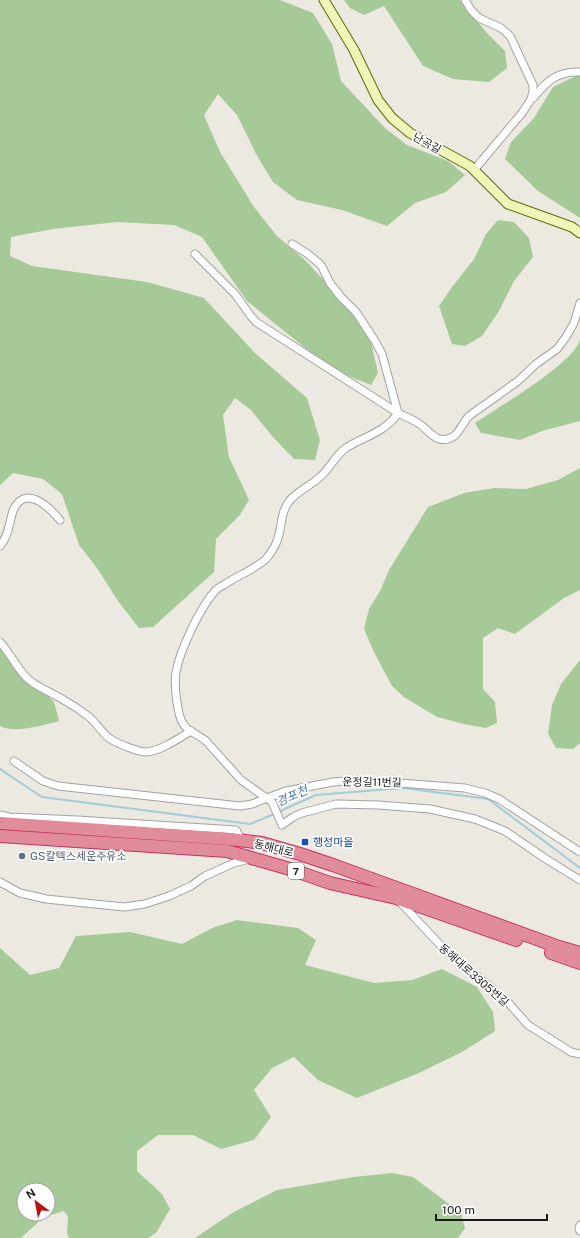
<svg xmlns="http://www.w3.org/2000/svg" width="580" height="1238" viewBox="0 0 580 1238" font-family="'Public Sans','Noto Sans KR',sans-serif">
	<rect width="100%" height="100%" fill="#ece9e1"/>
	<!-- forest -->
	<g fill="#a5ca98" fill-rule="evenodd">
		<path d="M0,0H280L313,13L332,44L341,81L385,128L407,145L448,161L465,175L446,192L415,203L387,226L342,210L297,200L273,182L256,154L237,115L218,94L204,115L220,152L254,207L277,236L305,260L357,316L371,342L378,373L371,385L336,371L304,347L247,301L202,237L174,225L117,222L53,229L11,237L10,256L32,266L147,282L204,298L255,353L307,398L320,440L315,460L294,459L272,436L251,410L235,398L223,415L229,457L249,500L240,515L216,539L214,572L153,627L139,628L118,601L97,568L79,545L62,494L43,479L13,473L0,485Z"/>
		<path d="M344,0H460L487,33L505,51L507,68L489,82L453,79L423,66L384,6L364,15L350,8Z"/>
		<path d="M580,74V218L538,191L505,159L511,142L534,118L553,87Z"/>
		<path d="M498,220L514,222L529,238L533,257L514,281L499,311L482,336L465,346L452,344L439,306L452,287L474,259L486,234Z"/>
		<path d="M580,340V421L542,431L520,440L481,433L475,423C498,407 572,365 580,340Z"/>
		<path d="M580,468V590L564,598L515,634L498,628L483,638V689L495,702L497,723L486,728L464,724L437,717L404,697L392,686L374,652L364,629L369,609L381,589L389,570L428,507L464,493L495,488L526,489L558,480Z"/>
		<path d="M0,646L28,678L54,702L59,721C43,725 15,734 0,726Z"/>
		<path d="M580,660V743L573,749L556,748L548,734L552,705L561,684Z"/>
		<path d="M237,920L298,928L316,940L305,965L374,983L412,980L442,969L477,987L493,1012L495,1031L462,1052L419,1073L357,1098L318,1080L294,1057L272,1068L254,1090L271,1117L254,1140L221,1149L193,1135H158L137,1151V1171L162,1194L170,1209L156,1233L148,1238H69L67,1233L68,1217L64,1211L44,1217L21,1238H0V948L30,975L59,968L76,936L130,932L182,944L212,928ZM24,1190H48V1214H24Z"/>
		<path d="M392,1173L413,1177L461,1213L465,1228L458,1238H195L232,1213L277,1190L354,1177Z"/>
	</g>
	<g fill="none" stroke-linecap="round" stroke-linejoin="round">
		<!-- stream -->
		<g stroke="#a4cbd8" stroke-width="2">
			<path d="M0,769L42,797L250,824L274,814"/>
			<path d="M278,812L316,795L403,788L488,799L580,868"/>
		</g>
		<!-- street casing -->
		<g stroke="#a2a2a2" stroke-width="9">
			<g id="street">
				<path d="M465,0L471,10L479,18L501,28L510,36L533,85V93L530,101L522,113L474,170"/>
				<path d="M533,98C547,81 557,71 580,72"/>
				<path d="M292,244L308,254L321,265L330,283L341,297L356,312L375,341L382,354L398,413"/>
				<path d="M195,254L235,294L250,315L256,322L398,413C406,417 414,420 421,425C431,433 439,446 454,436C459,433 464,421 469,416L518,381L536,364L557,349L566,337L574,323L580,303"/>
				<path d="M398,413C394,419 389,424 383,428C372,436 358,440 346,448C335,455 330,469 320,477C311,485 300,490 291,499C279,513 283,526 277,541C275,547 270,554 266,559C256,568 242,574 230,581C226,584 221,586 217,589C201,605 180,650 176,672C174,683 177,717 184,725C189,732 199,735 206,741L241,780L272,802L282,825L293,817L302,813L336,804L378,805L430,809L475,819L505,831L546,859L580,880"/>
				<path d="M0,546C9,535 9,523 13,511C25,483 49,507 60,520"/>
				<path d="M0,642C10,653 18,670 28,679C38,688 51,692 62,699C71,704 80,710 88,716C97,723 102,734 112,740C119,744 138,752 146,752C161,751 179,738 191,731"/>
				<path d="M14,761L43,781L58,786L240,806L252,804L267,798L286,791L333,782L360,780L465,788L485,793L499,799L580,852"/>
				<path d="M0,815L9,817L77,820L236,830L242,841"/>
				<path d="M0,882L20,893L46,899L124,907L145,904L169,896L191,886L205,876L234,863L250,859"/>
				<path d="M399,901L444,949L506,1000L528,1025L571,1052L580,1054"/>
				<path d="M580,1225L579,1229L580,1231"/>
			</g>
		</g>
		<!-- secondary casing -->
		<g stroke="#5d6b0a" stroke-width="11">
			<path id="secondary" d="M324,0L354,50L378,100L392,118L410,133L470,166L508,204L572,227L580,233"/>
		</g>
		<!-- highway casing -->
		<g stroke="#cc2d5f" stroke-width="14">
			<g id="highway">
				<path d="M0,823L230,839L262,843L300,854L333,865L559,947L580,953"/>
				<path d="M0,836L227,851L290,869L330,883L396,898L516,940"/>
				<path d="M551,953L580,963"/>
			</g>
		</g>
		<!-- street -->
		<use href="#street" stroke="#fff" stroke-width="7"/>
		<!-- secondary -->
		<use href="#secondary" stroke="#f0f5b7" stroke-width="9"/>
		<!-- highway -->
		<use href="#highway" stroke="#e18c9a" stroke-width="12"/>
	</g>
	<!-- markers -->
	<rect fill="#1a4fb4" stroke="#fff" stroke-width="1.5" x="301" y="838" width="8" height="8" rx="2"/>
	<circle fill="#5c6f8a" stroke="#fff" stroke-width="1.5" cx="22" cy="856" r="4"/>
	<g text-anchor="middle" stroke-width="3.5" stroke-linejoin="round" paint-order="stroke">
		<!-- shield labels -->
		<rect fill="#fff" stroke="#5f5f5f" stroke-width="1" x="288" y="863" width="16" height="16" rx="3"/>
		<g font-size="10" font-weight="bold" fill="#1b1b1b">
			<text x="296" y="875">7</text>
		</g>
		<!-- street labels -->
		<g font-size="11" fill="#1b1b1b" stroke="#fff">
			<text transform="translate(427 143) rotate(29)" y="4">난곡길</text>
			<text transform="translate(372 782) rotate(1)" y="4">운정길11번길</text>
			<text transform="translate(274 848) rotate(14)" y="4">동해대로</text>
			<text transform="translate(474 975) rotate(41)" y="4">동해대로3305번길</text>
		</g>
		<!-- transit labels -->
		<g font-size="11" fill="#164399" stroke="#fff" text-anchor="start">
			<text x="313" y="846">행정마을</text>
		</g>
		<!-- service labels -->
		<g font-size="11" fill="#4e5e75" stroke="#fff" text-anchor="start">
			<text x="30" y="860">GS칼텍스세운주유소</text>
		</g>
		<!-- water labels -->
		<g font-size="12" font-style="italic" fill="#4e77a5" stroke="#fff">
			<text transform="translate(292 796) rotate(-24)" y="4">경포천</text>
		</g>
	</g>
	<!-- north arrow -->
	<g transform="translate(36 1202) rotate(328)"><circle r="19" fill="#ffffff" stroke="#a4a4a4"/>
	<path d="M0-3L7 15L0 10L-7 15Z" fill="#bc100b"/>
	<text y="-6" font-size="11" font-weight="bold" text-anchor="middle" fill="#1b1b1b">N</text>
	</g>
	<!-- scale -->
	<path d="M436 1214v6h111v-6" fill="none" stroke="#1b1b1b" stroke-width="2"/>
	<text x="442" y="1214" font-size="12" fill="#1b1b1b" stroke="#ffffff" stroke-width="3" paint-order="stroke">100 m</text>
</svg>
